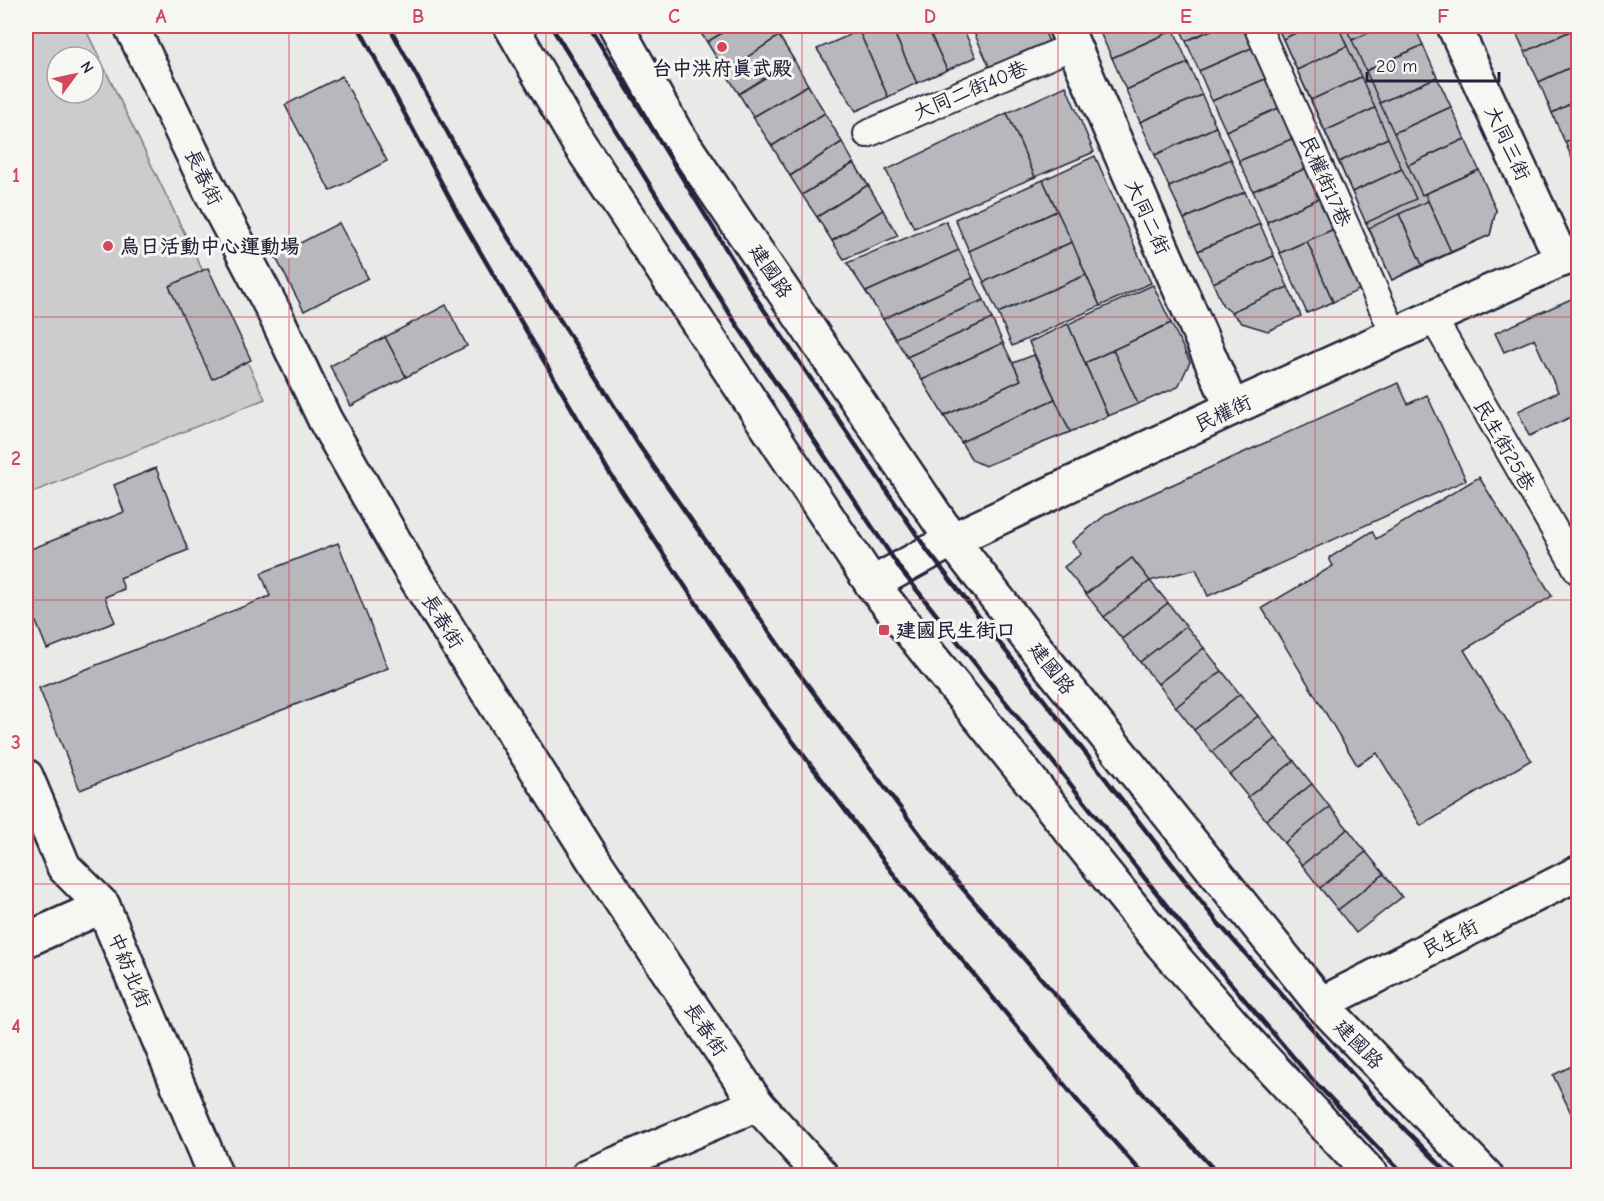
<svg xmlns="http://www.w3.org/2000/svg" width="1604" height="1201" viewBox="0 0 1604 1201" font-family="'Comic Neue','LXGW WenKai TC',sans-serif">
	<rect width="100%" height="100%" fill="#e9e9e7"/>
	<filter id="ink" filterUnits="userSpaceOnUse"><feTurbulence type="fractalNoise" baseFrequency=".0167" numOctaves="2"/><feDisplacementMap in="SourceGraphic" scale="12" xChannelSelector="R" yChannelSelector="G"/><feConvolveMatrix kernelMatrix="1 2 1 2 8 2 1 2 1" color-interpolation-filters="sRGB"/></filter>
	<g filter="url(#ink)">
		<!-- green -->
		<path fill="#ccccce" stroke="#777784" stroke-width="1.5" fill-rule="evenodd" d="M26,26H84L265,399L26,495ZM57,57H93V93H57Z"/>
		<!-- building -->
		<g fill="#b8b8bc" stroke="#22223b" stroke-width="1.5">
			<path d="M696,26H734L707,42Z"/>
			<path d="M734,26H773L779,36L725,72L707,42Z"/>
			<path d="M804,26H829L810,35Z"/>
			<path d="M871,26H891L917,83L888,97L859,31Z"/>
			<path d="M891,26H927L947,70L917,83Z"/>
			<path d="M927,26H962L976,57L947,70Z"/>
			<path d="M971,26H1042L1050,44L991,70Z"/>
			<path d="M1097,26H1171L1174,30L1112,58Z"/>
			<path d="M1179,26H1221L1186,41Z"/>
			<path d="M1221,26H1244L1254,47L1199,71L1186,41Z"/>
			<path d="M1277,26H1413L1496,210L1490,235L1392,280Z"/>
			<path d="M1277,26H1311L1283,39Z"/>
			<path d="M1311,26H1338L1347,46L1297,70L1283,39Z"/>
			<path d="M1345,26H1385L1352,40Z"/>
			<path d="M1385,26H1414L1423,45L1366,71L1352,40Z"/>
			<path d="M1513,26H1576L1577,28L1525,52Z"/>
			<path d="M1577,28L1578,64L1539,82L1525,52Z"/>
			<path d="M1174,30L1188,63L1126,90L1112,58Z"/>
			<path d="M859,31L888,97L856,111L817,49Z"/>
			<path d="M779,36L794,60L739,94L725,72Z"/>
			<path d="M1423,45L1437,77L1380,103L1366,71Z"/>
			<path d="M1347,46L1361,77L1311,100L1297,70Z"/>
			<path d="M1254,47L1268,78L1212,101L1199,71Z"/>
			<path d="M794,60L808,85L753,117L739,94Z"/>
			<path d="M1188,63L1202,95L1140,122L1126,90Z"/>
			<path d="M1578,64V100L1552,113L1539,82Z"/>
			<path d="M342,76L387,161L330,191L285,105Z"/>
			<path d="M1361,77L1375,108L1325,131L1311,100Z"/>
			<path d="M1437,77L1451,107L1394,133L1380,103Z"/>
			<path d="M1268,78L1281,107L1226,131L1212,101Z"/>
			<path d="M808,85L825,113L772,146L753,117Z"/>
			<path d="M1066,86L1094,152L1035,177L1007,113Z"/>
			<path d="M1202,95L1216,127L1155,155L1140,122Z"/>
			<path d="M1578,100V136L1565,142L1552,113Z"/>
			<path d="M1281,107L1294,138L1239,161L1226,131Z"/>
			<path d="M1451,107L1465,139L1408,165L1394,133Z"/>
			<path d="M1375,108L1388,138L1339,162L1325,131Z"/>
			<path d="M825,113L842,142L790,176L772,146Z"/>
			<path d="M1007,113L1035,177L914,228L886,170Z"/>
			<path d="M1216,127L1231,159L1169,187L1155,155Z"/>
			<path d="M1578,136V172L1565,142Z"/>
			<path d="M1294,138L1307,168L1253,191L1239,161Z"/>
			<path d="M1388,138L1402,169L1352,192L1339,162Z"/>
			<path d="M1465,139L1479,170L1422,195L1408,165Z"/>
			<path d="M842,142L854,163L802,195L790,176Z"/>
			<path d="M1095,156L1151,283L1100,306L1043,180Z"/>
			<path d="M1231,159L1245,192L1184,219L1169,187Z"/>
			<path d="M854,163L868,185L817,217L802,195Z"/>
			<path d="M1307,168L1320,198L1267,222L1253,191Z"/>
			<path d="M1402,169L1416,199L1366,223L1352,192Z"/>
			<path d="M1479,170L1496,210L1490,235L1451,252L1425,194Z"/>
			<path d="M1043,180L1057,211L969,251L955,219Z"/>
			<path d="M868,185L883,210L832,241L817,217Z"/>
			<path d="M1245,192L1260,224L1198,251L1184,219Z"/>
			<path d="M1320,198L1334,229L1280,253L1267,222Z"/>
			<path d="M1428,201L1451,252L1422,265L1399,214Z"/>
			<path d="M883,210L898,236L844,259L832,241Z"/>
			<path d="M1057,211L1072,242L984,282L969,251Z"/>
			<path d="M1399,214L1422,265L1392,280L1369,228Z"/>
			<path d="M946,221L959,250L866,292L847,263Z"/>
			<path d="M339,223L368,278L304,311L275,256Z"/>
			<path d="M1260,224L1274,256L1213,283L1198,251Z"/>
			<path d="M1334,229L1361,289L1333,302L1307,241Z"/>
			<path d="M1307,241L1333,302L1307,313L1280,253Z"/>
			<path d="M1072,242L1086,275L998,313L984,282Z"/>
			<path d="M959,250L973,278L883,319L866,292Z"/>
			<path d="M1274,256L1288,287L1231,312L1223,306L1213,283Z"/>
			<path d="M208,268L251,360L212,379L169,286Z"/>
			<path d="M1086,275L1100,306L1012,346L998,313Z"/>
			<path d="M973,278L984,300L895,338L883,319Z"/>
			<path d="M1153,285L1171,323L1085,363L1068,324Z"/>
			<path d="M1288,287L1301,316L1268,331L1242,323L1231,312Z"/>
			<path d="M1578,296V414L1529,436L1518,411L1558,392L1534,339L1504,352L1495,333Z"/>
			<path d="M984,300L992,319L907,357L895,338Z"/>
			<path d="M446,305L467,346L406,377L385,337Z"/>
			<path d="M992,319L1003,343L922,380L907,357Z"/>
			<path d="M1171,323L1190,362L1178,387L1138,404L1113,350Z"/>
			<path d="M1068,324L1108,416L1070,432L1029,342Z"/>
			<path d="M385,337L406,377L351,406L330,366Z"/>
			<path d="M1003,343L1021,380L944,416L922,380Z"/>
			<path d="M1113,350L1138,404L1108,416L1085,363Z"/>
			<path d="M1034,355L1055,399L961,442L944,416L1021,380L1013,363Z"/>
			<path d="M1398,383L1408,404L1427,395L1466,480L1208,596L1196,569L1150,581L1132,558L1086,594L1064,567L1081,554L1072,542L1107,514Z"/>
			<path d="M1055,399L1070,432L985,466L972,460L961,442Z"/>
			<path d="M156,468L188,550L120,578L124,589L105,597L115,622L47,649L26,597V551L124,512L114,485Z"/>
			<path d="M1479,477L1552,596L1464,650L1531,760L1421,826L1377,753L1357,765L1262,608L1333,566L1329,558L1372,531L1376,539Z"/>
			<path d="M338,543L388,668L80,790L39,688L270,596L261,573Z"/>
			<path d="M1132,558L1150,581L1104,617L1086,594Z"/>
			<path d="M1150,581L1168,603L1122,639L1104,617Z"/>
			<path d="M1168,603L1186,626L1140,662L1122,639Z"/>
			<path d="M1186,626L1204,648L1158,684L1140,662Z"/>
			<path d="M1204,648L1222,671L1176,707L1158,684Z"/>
			<path d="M1222,671L1240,694L1194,730L1176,707Z"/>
			<path d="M1240,694L1258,716L1212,752L1194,730Z"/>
			<path d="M1258,716L1276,739L1230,775L1212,752Z"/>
			<path d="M1276,739L1294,761L1248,797L1230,775Z"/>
			<path d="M1294,761L1312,784L1266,820L1248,797Z"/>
			<path d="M1312,784L1330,807L1284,843L1266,820Z"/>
			<path d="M1330,807L1348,829L1302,865L1284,843Z"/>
			<path d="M1348,829L1366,852L1320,888L1302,865Z"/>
			<path d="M1366,852L1384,874L1338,910L1320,888Z"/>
			<path d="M1384,874L1402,897L1356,933L1338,910Z"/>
			<path d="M1578,1063V1128L1553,1075Z"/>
		</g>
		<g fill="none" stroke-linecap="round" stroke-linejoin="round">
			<!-- service casing -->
			<g stroke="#22223b" stroke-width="30">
				<g id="service">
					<path d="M1257,26L1395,336"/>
					<path d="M867,134L1073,46"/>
					<path d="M1433,318L1578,571"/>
				</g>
			</g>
			<!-- minor casing -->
			<g stroke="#22223b" stroke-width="38">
				<g id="minor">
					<path d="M131,26L210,190L272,308L325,420L409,567L593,859L757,1104L822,1176"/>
					<path d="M1065,26L1232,408"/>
					<path d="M1454,26L1562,260"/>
					<path d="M872,584L952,540L1232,408L1578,252"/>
					<path d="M26,776L64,867L103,906L216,1176"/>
					<path d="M26,940L103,906"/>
					<path d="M1321,1004L1578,873"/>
					<path d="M588,1176L757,1104"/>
				</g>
			</g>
			<!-- secondary casing -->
			<g stroke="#22223b" stroke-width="38">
				<g id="secondary">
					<path d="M511,26L578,142L872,584L1162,944L1249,1043L1372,1176"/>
					<path d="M616,26L676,133L952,540L1045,660L1321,1004L1486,1176"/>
				</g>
			</g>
			<!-- service -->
			<use href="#service" stroke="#f6f6f2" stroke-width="26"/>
			<!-- minor -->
			<use href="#minor" stroke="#f6f6f2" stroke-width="33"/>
			<!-- secondary -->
			<use href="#secondary" stroke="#f6f6f2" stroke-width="33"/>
			<!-- rail -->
			<g stroke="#22223b" stroke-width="4.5">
				<path d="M358,26L458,214L609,472L754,690L917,905L1081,1105L1145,1176"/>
				<path d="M389,26L484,199L640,447L792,664L950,874L1121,1070L1220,1176"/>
				<path d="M551,26L735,322L901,570L1193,939L1312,1079L1405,1176"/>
				<path d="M589,26L758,301L927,550L1218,923L1373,1097L1451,1176"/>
			</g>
		</g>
	</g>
	<!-- grid -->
	<path fill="none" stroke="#d1495b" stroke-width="1.5" stroke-opacity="0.55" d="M289,26V1176M546,26V1176M802,26V1176M1058,26V1176M1315,26V1176M26,317H1578M26,600H1578M26,884H1578"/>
	<!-- markers -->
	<g fill="#d1495b" stroke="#f6f6f2" stroke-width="2">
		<circle cx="722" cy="47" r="6"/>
		<circle cx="108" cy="246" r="6"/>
		<rect x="878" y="624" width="12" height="12" rx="3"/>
	</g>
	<g text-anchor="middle" stroke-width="6" stroke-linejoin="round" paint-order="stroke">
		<!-- poi labels -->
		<g font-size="20" font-weight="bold" fill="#22223b" stroke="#f6f6f2" text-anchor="start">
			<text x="722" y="75" text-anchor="middle">台中洪府真武殿</text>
			<text x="120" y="253">烏日活動中心運動場</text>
			<text x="896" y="637">建國民生街口</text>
		</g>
		<!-- street labels -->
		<g font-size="20" fill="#22223b" stroke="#f6f6f2">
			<text transform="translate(970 90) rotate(-23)" y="7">大同二街40巷</text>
			<text transform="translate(1508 143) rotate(65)" y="7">大同三街</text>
			<text transform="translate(204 177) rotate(64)" y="7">長春街</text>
			<text transform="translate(1326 181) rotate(66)" y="7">民權街17巷</text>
			<text transform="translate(1148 217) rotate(66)" y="7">大同二街</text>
			<text transform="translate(771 271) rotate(56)" y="7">建國路</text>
			<text transform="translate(1223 413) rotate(-25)" y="7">民權街</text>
			<text transform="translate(1505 445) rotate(60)" y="7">民生街25巷</text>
			<text transform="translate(443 621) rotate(58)" y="7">長春街</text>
			<text transform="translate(1052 668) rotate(52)" y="7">建國路</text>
			<text transform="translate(1450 938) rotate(-27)" y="7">民生街</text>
			<text transform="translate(130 970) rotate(67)" y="7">中紡北街</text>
			<text transform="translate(706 1029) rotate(56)" y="7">長春街</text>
			<text transform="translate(1359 1044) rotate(46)" y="7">建國路</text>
		</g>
	</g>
	<!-- margin -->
	<rect width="1604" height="1201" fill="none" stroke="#f6f6f2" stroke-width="66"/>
	<!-- north arrow -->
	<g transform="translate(75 75) rotate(57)"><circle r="28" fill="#f6f6f2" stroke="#a1a1a9" stroke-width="1.5"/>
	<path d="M0-4.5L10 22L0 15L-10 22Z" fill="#d1495b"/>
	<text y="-9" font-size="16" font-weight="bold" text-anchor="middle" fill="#22223b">N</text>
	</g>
	<!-- scale -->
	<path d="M1367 72v9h132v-9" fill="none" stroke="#22223b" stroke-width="3"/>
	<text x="1376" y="72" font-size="18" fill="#22223b" stroke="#f6f6f2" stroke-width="4.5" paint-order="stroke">20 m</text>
	<rect x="33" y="33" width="1538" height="1135" fill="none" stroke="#d1495b" stroke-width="2"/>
	<g font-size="20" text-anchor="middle" font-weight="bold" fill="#d1495b">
		<text x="161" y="23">A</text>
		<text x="418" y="23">B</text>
		<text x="674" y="23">C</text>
		<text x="930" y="23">D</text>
		<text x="1186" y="23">E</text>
		<text x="1443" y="23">F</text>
		<text x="16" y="182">1</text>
		<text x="16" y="465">2</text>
		<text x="16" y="749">3</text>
		<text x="16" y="1033">4</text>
	</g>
</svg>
